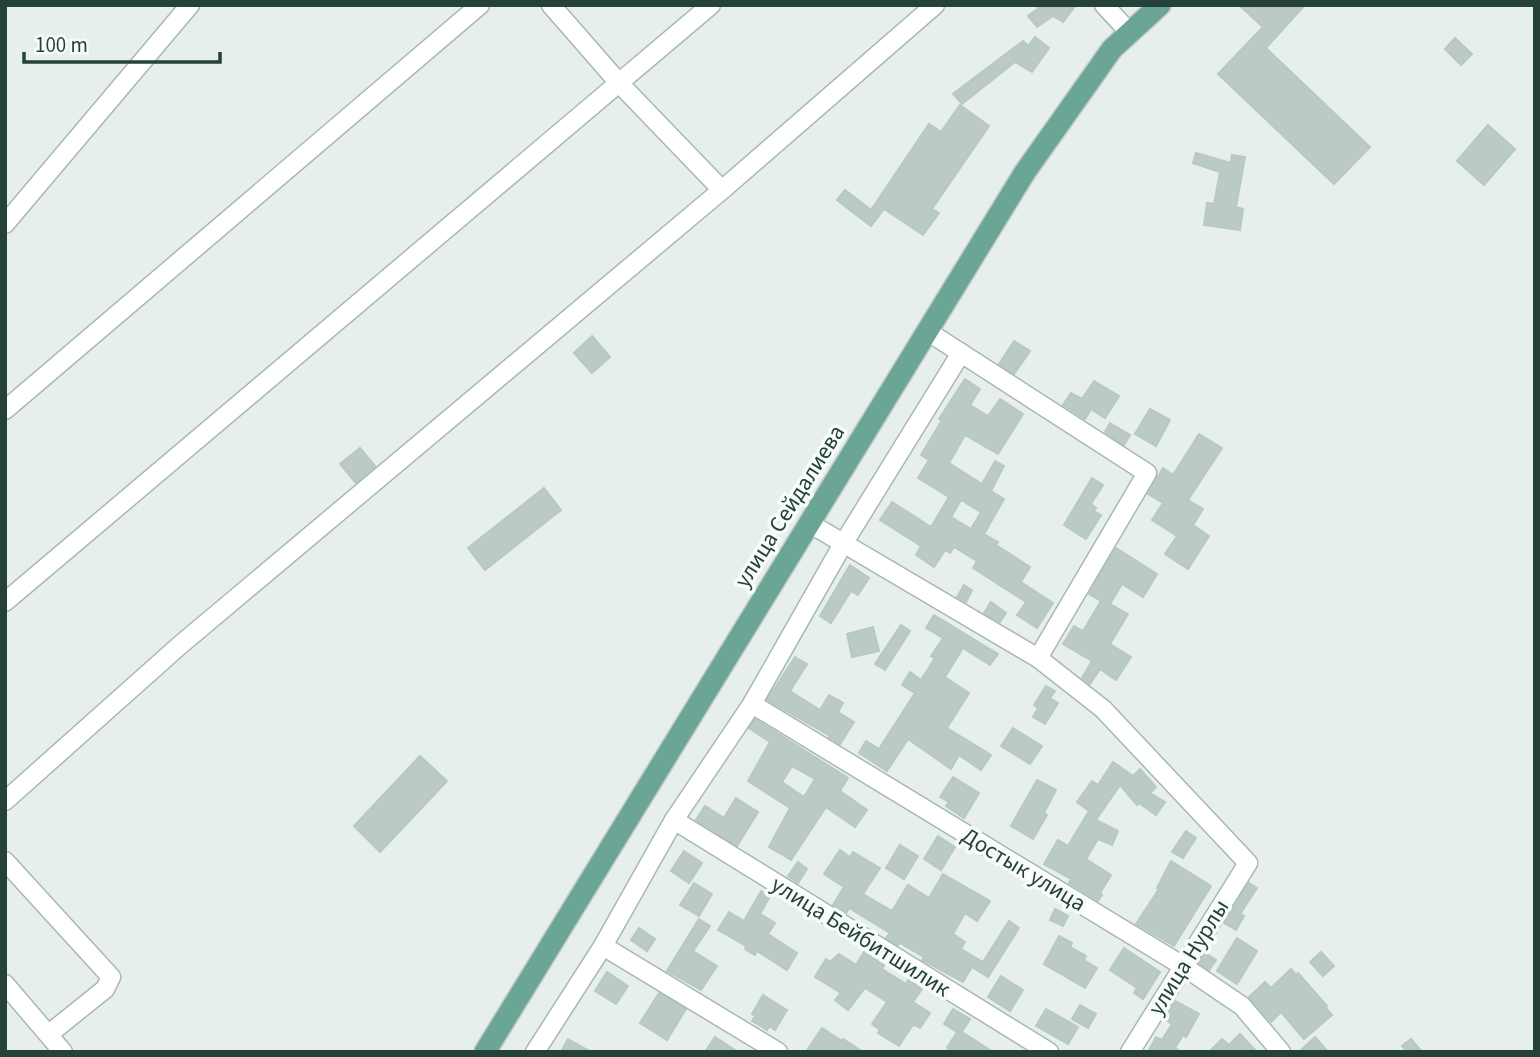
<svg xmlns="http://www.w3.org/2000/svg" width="1540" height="1057" viewBox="0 0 1540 1057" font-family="'Source Sans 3',sans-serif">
	<rect width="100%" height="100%" fill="#e6efeb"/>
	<!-- building -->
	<g fill="#bbcac4" stroke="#b8c9c2" stroke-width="2" fill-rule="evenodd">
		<path d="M1034,5H1076L1063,22L1053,16L1037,27L1028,16L1039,8Z"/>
		<path d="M1239,5H1305L1266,48L1370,147L1334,184L1218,74L1263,27Z"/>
		<path d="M1035,37L1049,48L1032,72L1015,62L962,104L953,94L1023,41L1028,46Z"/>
		<path d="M1455,38L1472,54L1461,65L1445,49Z"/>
		<path d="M960,105L989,126L932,209L939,213L923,235L884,209L871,226L837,200L845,190L871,210L929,124L941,132Z"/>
		<path d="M1488,125L1515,149L1484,185L1457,161Z"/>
		<path d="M1196,153L1231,163L1232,155L1245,157L1236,207L1243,209L1240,230L1204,225L1207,203L1214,204L1220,172L1193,163Z"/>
		<path d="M592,336L610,357L592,373L574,353Z"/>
		<path d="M1014,341L1030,351L1014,374L999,364Z"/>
		<path d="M965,379L980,389L970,405L988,416L1000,399L1023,414L998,454L965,435L949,463L982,484L995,461L1004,466L991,491L1004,499L984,534L998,542L996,545L1030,567L1021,582L1053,603L1037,628L1017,615L1026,602L973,568L977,561L954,547L950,553L945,550L934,567L916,555L921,546L880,520L892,502L931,527L949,497L918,478L929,460L921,455L942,420L939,419ZM961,500L981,512L971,529L951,517Z"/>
		<path d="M1094,381L1119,396L1105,418L1091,409L1085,419L1063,405L1071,393L1082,399Z"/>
		<path d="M1150,409L1170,420L1156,446L1135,434Z"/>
		<path d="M1110,423L1130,435L1124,445L1105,432Z"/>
		<path d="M1199,434L1222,448L1188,500L1203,509L1193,525L1209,536L1188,569L1165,554L1177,536L1152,520L1163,503L1148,494L1163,468L1173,475Z"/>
		<path d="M360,448L375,466L356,483L340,464Z"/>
		<path d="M1092,478L1103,485L1091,504L1096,508L1094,511L1101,515L1086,539L1064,525Z"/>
		<path d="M544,488L561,510L485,570L468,548Z"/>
		<path d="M1116,548L1157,574L1143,597L1122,584L1110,604L1128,614L1110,644L1131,657L1116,680L1100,669L1090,684L1082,678L1092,661L1063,644L1074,626L1083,631L1101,601L1089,594Z"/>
		<path d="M850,565L869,578L858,595L851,591L831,623L820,616Z"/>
		<path d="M964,585L972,590L966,602L957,597Z"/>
		<path d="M991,602L1006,613L1000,622L984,613Z"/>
		<path d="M934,615L998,654L990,665L963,648L945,677L969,693L947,728L991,755L981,770L959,755L951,769L908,739L887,771L859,753L866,741L879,749L915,693L902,685L910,672L921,680L935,658L931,656L943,638L926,628Z"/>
		<path d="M901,625L910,631L885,670L875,664Z"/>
		<path d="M873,627L879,651L852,657L847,634Z"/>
		<path d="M795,657L807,664L790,691L820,710L829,695L843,703L838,712L854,722L840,744L829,737L830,736L767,700Z"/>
		<path d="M1046,686L1055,691L1050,698L1058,703L1045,724L1033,717L1038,708L1034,705Z"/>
		<path d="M755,719L848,778L840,791L867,810L855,827L826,807L791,860L769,847L790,808L748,781L770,742L749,728ZM792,766L815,779L804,797L782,782Z"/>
		<path d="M1013,728L1042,746L1030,764L1001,746Z"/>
		<path d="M420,756L447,781L380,852L354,826Z"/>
		<path d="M1113,762L1133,776L1140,769L1156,787L1150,793L1165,802L1156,815L1139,803L1137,805L1120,785L1096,820L1118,831L1112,845L1098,839L1086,859L1111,875L1100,893L1102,895L1098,901L1069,883L1071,879L1044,864L1058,840L1068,846L1089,811L1077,802L1092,781L1098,785Z"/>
		<path d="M953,777L979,793L964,818L946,806L949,802L940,797Z"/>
		<path d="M1037,780L1056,790L1044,813L1047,815L1033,839L1011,826Z"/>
		<path d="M736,798L758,812L737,846L696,820L705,806L724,818Z"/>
		<path d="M1186,831L1196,838L1183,858L1172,852Z"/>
		<path d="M938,836L955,847L941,870L924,859Z"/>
		<path d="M900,845L918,856L904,879L886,868Z"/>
		<path d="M840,850L850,857L853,852L880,868L863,894L892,911L908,885L929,898L943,874L990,901L977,921L965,913L953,934L965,942L961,949L983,962L1009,921L1019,928L988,977L972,967L963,982L922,960L924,957L900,943L898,945L886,938L890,933L849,908L846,913L833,905L844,887L824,874Z"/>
		<path d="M684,851L702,863L689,883L671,871Z"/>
		<path d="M1171,861L1211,886L1174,946L1136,924L1159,889L1157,888Z"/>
		<path d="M798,862L807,869L798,883L788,876Z"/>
		<path d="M694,883L712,894L699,916L680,905Z"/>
		<path d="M1249,883L1257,888L1240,914L1244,916L1236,930L1224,923Z"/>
		<path d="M761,891L770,896L760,914L775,923L768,934L797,953L787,970L757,951L755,955L745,949L746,946L718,930L729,912L744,921Z"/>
		<path d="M1055,909L1068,916L1063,926L1050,920Z"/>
		<path d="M699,919L710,926L693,951L717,966L701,990L667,971Z"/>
		<path d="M639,928L655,939L647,951L631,940Z"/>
		<path d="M1059,936L1072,943L1070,947L1086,956L1084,960L1097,968L1085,988L1044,964Z"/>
		<path d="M1237,938L1257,951L1237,984L1217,971Z"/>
		<path d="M1124,948L1160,972L1143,999L1134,993L1137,988L1110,970Z"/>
		<path d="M864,952L884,965L882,969L906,984L908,980L922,989L913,1002L930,1013L920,1028L915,1025L912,1026L899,1046L878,1033L880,1030L872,1024L887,1002L865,988L848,1010L835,1000L841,993L815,977L826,959L830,962L839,954L856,965Z"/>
		<path d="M1321,952L1334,966L1323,976L1310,962Z"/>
		<path d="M1205,953L1216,960L1209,970L1199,963Z"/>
		<path d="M1291,969L1296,975L1298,973L1327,1006L1325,1007L1332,1015L1304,1039L1281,1012L1271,1022L1249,997L1265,982L1271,988Z"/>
		<path d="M607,972L628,986L616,1004L595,991Z"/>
		<path d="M1001,976L1023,990L1010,1011L988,997Z"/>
		<path d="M659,993L686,1009L667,1040L640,1023Z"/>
		<path d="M763,995L787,1010L775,1030L769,1026L767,1030L752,1021L755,1016L752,1014Z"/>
		<path d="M1175,1001L1199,1014L1186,1037L1183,1035L1175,1048L1181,1052H1148L1156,1037L1162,1040L1172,1024L1164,1019Z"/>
		<path d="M1080,1005L1096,1014L1088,1028L1072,1019Z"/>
		<path d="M953,1009L970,1019L962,1032L993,1052H953L947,1048L957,1032L944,1024Z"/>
		<path d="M1046,1009L1078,1027L1068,1044L1036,1026Z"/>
		<path d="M822,1028L842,1041L843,1039L863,1052H806Z"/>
		<path d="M1240,1034L1257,1052H1209L1222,1039L1229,1045Z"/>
		<path d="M715,1037L738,1052H705Z"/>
		<path d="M1315,1037L1328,1052H1299Z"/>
		<path d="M568,1039L591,1052H561Z"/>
		<path d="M1411,1039L1422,1052H1408L1402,1046Z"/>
	</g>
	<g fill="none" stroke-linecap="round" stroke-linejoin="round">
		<!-- minor casing -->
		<g stroke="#a8b8b2" stroke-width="21">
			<g id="minor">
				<path d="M551,5L619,83L722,190"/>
				<path d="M1104,5L1130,33"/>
				<path d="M5,224L190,5"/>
				<path d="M927,331L1147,473L1038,658"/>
				<path d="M5,410L480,5"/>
				<path d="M809,523L1038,658L1103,709L1248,863L1130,1052"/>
				<path d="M5,602L711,5"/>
				<path d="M752,704L1183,966L1242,1006L1281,1052"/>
				<path d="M5,801L179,646L722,190L935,5"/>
				<path d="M674,820L1049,1052"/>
				<path d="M5,861L111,977L105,989L49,1034"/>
				<path d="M603,946L778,1052"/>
				<path d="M5,984L63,1052"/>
				<path d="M535,1052L603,946L674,820L752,704L843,544L961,353"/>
			</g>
		</g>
		<!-- major casing -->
		<g stroke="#c2cac8" stroke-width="24">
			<path id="major" d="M485,1052L1025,172L1112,49L1160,5"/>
		</g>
		<!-- minor -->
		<use href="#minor" stroke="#fff" stroke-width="18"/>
		<!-- major -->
		<use href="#major" stroke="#6aa596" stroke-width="21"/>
	</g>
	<g text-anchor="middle" stroke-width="7" stroke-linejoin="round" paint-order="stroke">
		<!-- street labels -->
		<g font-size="23" fill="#24423a" stroke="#f7fbf9">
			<text transform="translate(789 506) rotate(-58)" y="8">улица Сейдалиева</text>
			<text transform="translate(1024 869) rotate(31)" y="8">Достык улица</text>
			<text transform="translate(861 936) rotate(32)" y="8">улица Бейбитшилик</text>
			<text transform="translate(1188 957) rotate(-58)" y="8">улица Нурлы</text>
		</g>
	</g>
	<!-- border -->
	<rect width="1540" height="1057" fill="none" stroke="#24423a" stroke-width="14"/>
	<!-- scale -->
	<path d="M24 52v10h196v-10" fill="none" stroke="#24423a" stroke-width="3.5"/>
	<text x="35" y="52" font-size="21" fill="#24423a" stroke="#f7fbf9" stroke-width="5" paint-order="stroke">100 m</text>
</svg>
